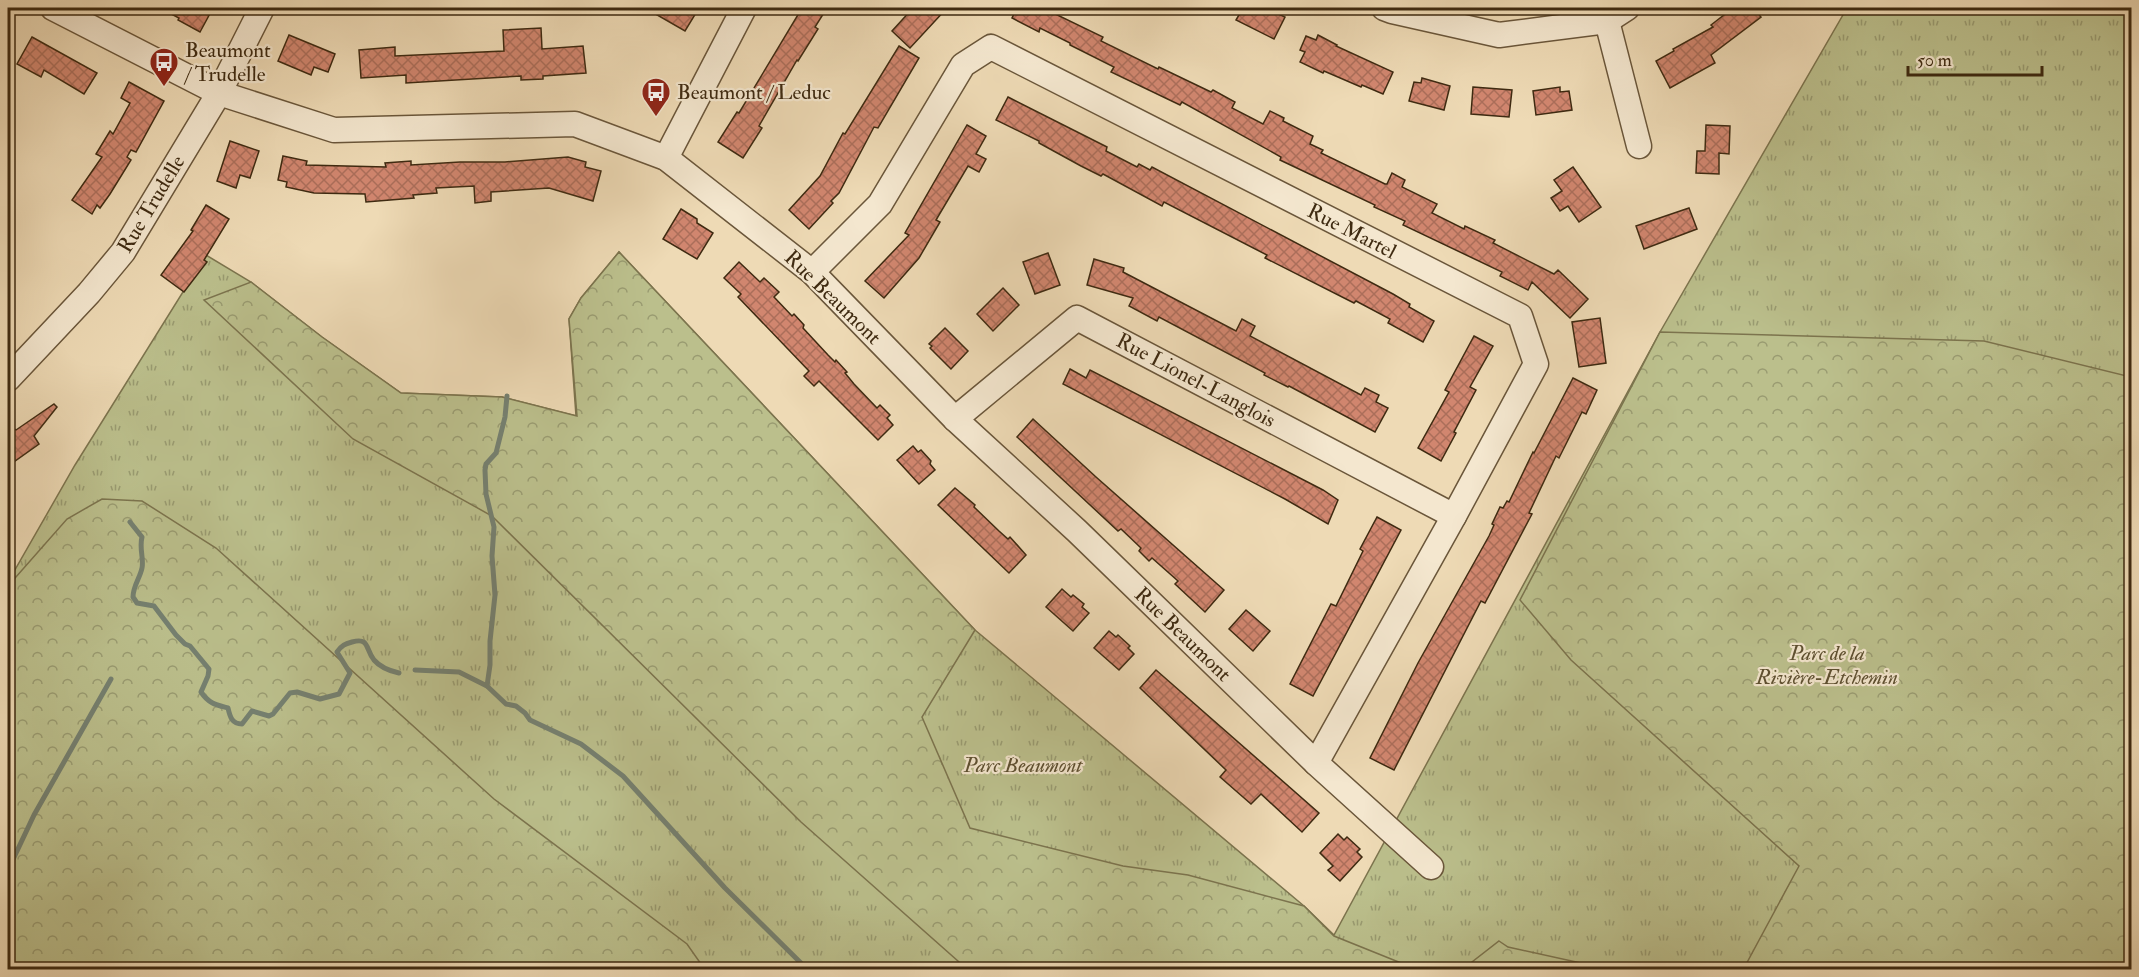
<svg xmlns="http://www.w3.org/2000/svg" width="2139" height="977" viewBox="0 0 2139 977" font-family="'IM FELL Double Pica',serif">
	<defs>
		<pattern id="grass-tufts" width="24" height="20" patternUnits="userSpaceOnUse" patternTransform="scale(1.5)"><rect width="24" height="20" fill="#bbbf8c"/><path d="M3 7l-1-3M5 7V3M7 7l1-3M15 17l-1-3M17 17v-4M19 17l1-3" fill="none" stroke="#999b71"/></pattern>
		<pattern id="forest-crowns" width="20" height="18" patternUnits="userSpaceOnUse" patternTransform="scale(1.5)"><rect width="20" height="18" fill="#bbbf8c"/><path d="M2 6a3 3 0 1 1 6 0M12 15a3 3 0 1 1 6 0" fill="none" stroke="#999b71"/></pattern>
		<pattern id="building-cross-hatch" width="8" height="8" patternUnits="userSpaceOnUse" patternTransform="scale(1.5)"><rect width="8" height="8" fill="#d1866f"/><path d="M0 0l8 8M0 8l8-8" fill="none" stroke="#ab6e5a"/></pattern>
	</defs>
	<rect width="100%" height="100%" fill="#eedab5"/>
	<filter id="stains"><feTurbulence type="fractalNoise" baseFrequency=".00333" numOctaves="4"/><feColorMatrix values="0 0 0 0 .2 0 0 0 0 .09 0 0 0 0 .02 0 0 0 .5 -.17"/></filter>
	<radialGradient id="worn" r=".72"><stop offset=".6" stop-color="#630" stop-opacity="0"/><stop offset="1" stop-color="#630" stop-opacity=".3"/></radialGradient>
	<!-- grass -->
	<path fill="url(#grass-tufts)" stroke="#7c744e" stroke-width="1.5" d="M1847,8H2131V969L8,970V582L75,465L206,255L251,282L322,337L401,393L502,397L576,416L569,319L581,298L619,252L975,630L1304,906L1334,935L1660,332Z"/>
	<!-- forest -->
	<g fill="url(#forest-crowns)" stroke="#7c744e" stroke-width="1.5">
		<path d="M619,252L975,630L922,717L970,828L1123,866L1188,875L1304,906L1334,936L1416,969H967L801,822L492,516L353,439L204,300L251,282L322,337L401,393L502,397L577,416L569,319L581,298Z"/>
		<path d="M1660,332L1984,341L2131,377V969H1717L1744,968L1799,866L1571,660L1520,600Z"/>
		<path d="M102,499L142,501L216,548L494,799L687,944L701,964V969H8V586L67,519Z"/>
		<path d="M1499,941L1508,947L1608,969H1463Z"/>
	</g>
	<g fill="none" stroke-linecap="round" stroke-linejoin="round">
		<!-- stream -->
		<g stroke="#758070" stroke-width="5">
			<path d="M130,522L142,537C139,548 144,559 142,568C140,578 133,586 133,597L137,603L154,606L176,635L185,644L190,646L209,669L208,676L201,692C209,704 217,705 228,708C230,717 232,724 242,724L252,711L269,716L273,714L290,693L297,692L320,699L339,694L350,673L337,652C342,645 345,644 352,642C370,637 365,649 374,660C380,667 390,671 399,673"/>
			<path d="M415,670L459,672L487,686L506,704L516,706L525,713L530,720L581,744L623,776L725,888L808,970"/>
			<path d="M487,686L490,665V641L495,595L492,556L494,527L486,494L485,470L486,464L496,453L505,417L507,396"/>
			<path d="M8,870L34,815L111,679"/>
		</g>
	</g>
	<!-- building -->
	<g fill="url(#building-cross-hatch)" stroke="#3e2a11" stroke-width="1.5">
		<path d="M160,8H213L200,32L178,20L179,18Z"/>
		<path d="M645,8H699L685,31Z"/>
		<path d="M802,8H827L815,27L818,29L798,61L797,60L759,126L762,128L743,158L718,142L737,112L739,113Z"/>
		<path d="M913,8H947L910,48L892,31Z"/>
		<path d="M1017,8H1043L1103,37L1101,41L1158,69L1159,67L1211,92L1213,90L1235,102L1232,108L1263,124L1270,111L1284,118L1283,121L1313,136L1310,144L1323,150L1321,153L1385,184H1387L1392,173L1405,180L1402,187L1437,204L1432,213L1464,229L1465,226L1495,240L1493,243L1554,274L1558,270L1588,299L1570,318L1532,282L1528,290L1500,276L1502,272L1403,225L1405,221L1374,207L1375,205L1280,160L1281,157L1182,102L1180,105L1111,72L1114,67L1070,45V43L1040,28L1039,32L1012,18Z"/>
		<path d="M1243,8H1265L1285,17L1274,39L1236,20Z"/>
		<path d="M1733,8H1754L1761,17L1711,55L1715,63L1670,88L1656,61L1674,51L1673,49L1713,27L1711,25Z"/>
		<path d="M541,28L542,49L583,46L586,73L543,76V79L521,80V76L406,83V75L361,78L359,50L395,47V56L504,51L503,30Z"/>
		<path d="M289,35L335,54L328,72L314,67L311,75L278,61Z"/>
		<path d="M1318,35L1337,45L1336,46L1393,72L1383,94L1362,85L1361,87L1324,71L1323,73L1300,62L1305,52L1300,50L1306,36L1316,40Z"/>
		<path d="M32,37L97,73L84,94L44,70L41,77L17,64Z"/>
		<path d="M899,46L919,58L878,128L874,127L839,193L831,201L833,203L809,229L789,210L820,176L843,133L845,134Z"/>
		<path d="M1422,78L1450,86L1444,110L1409,101L1414,82L1421,83Z"/>
		<path d="M129,82L164,101L136,152L131,150L127,157L131,160L110,194L100,208L97,205L92,214L72,200L102,157L96,154L110,131L113,134L130,103L121,98Z"/>
		<path d="M1473,87L1512,90L1509,117L1471,114Z"/>
		<path d="M1560,87V92L1569,91L1572,110L1536,115L1533,91Z"/>
		<path d="M1008,97L1107,147L1106,151L1137,167L1139,164L1150,170L1152,167L1393,294L1410,304L1409,307L1434,321L1423,342L1388,323L1390,319L1356,301L1354,303L1265,258L1267,255L1164,202L1162,206L1103,174L1101,176L1081,166L1039,143V141L996,120Z"/>
		<path d="M967,125L986,136L976,154L986,159L979,172L968,166L936,220L940,222L919,258L884,298L865,281L909,235L905,233Z"/>
		<path d="M1706,125L1730,126L1729,154L1719,153V174L1696,173L1697,151H1705Z"/>
		<path d="M230,141L259,151L250,178L240,175L236,188L217,181Z"/>
		<path d="M283,156L307,161L306,165L386,167L385,163L411,161V165L460,162H505L568,157L586,162L585,167L601,171L593,201L549,188L491,192V201L475,203L474,186L436,188L437,193L413,195L414,198L366,202L365,194L314,193L286,187L287,182L278,180Z"/>
		<path d="M1573,167L1601,207L1579,222L1568,206L1560,211L1551,198L1562,191L1554,180Z"/>
		<path d="M206,205L229,219L204,260L207,262L184,292L161,275L193,231L191,230Z"/>
		<path d="M1689,208L1697,229L1644,249L1636,226Z"/>
		<path d="M681,209L697,219V223L713,233L697,259L663,239Z"/>
		<path d="M1048,253L1060,285L1035,294L1023,262Z"/>
		<path d="M1094,259L1124,268L1123,272L1236,331L1242,319L1255,326L1250,336L1361,395L1365,388L1379,395L1376,402L1388,408L1375,432L1289,386L1288,387L1264,375L1265,373L1159,317L1157,321L1129,306L1133,298L1087,285Z"/>
		<path d="M739,262L760,282L764,278L779,292L774,297L792,316L794,314L804,325L803,328L828,355L835,362L836,360L847,372L845,373L854,384L877,408L880,405L890,415L887,418L893,425L878,440L819,381L814,386L804,376L809,371L738,297L741,294L724,278Z"/>
		<path d="M1003,288L1019,305L993,331L977,314Z"/>
		<path d="M1600,318L1606,363L1579,367L1572,322Z"/>
		<path d="M945,328L968,351L951,369L930,348L932,346L929,344Z"/>
		<path d="M1474,336L1493,346L1470,387L1476,390L1454,432L1456,433L1441,461L1418,448L1449,392L1445,390Z"/>
		<path d="M1070,369L1086,378L1090,370L1323,490L1338,500L1328,524L1285,499L1063,384Z"/>
		<path d="M1573,378L1597,390L1586,414L1582,412L1559,458L1556,456L1529,513L1532,514L1485,603L1481,601L1394,770L1370,758L1418,663L1489,536L1494,525L1492,524L1500,507L1503,508L1507,501L1509,502L1533,452L1534,453Z"/>
		<path d="M54,404L57,407L34,436L39,444L8,466V434L14,429L16,430Z"/>
		<path d="M1033,419L1096,477L1224,590L1205,612L1175,584L1178,581L1152,558L1149,561L1139,551L1141,548L1121,529L1118,531L1017,437Z"/>
		<path d="M913,446L918,452L921,450L931,461L930,464L935,470L919,484L897,460Z"/>
		<path d="M955,488L975,505L974,507L999,531L1008,539L1010,537L1026,555L1009,573L938,505Z"/>
		<path d="M1377,517L1401,530L1313,696L1290,684L1331,604L1336,606L1363,551L1360,549Z"/>
		<path d="M1062,589L1071,597L1073,595L1084,604L1082,607L1089,613L1073,631L1046,607Z"/>
		<path d="M1246,610L1270,631L1253,651L1229,629Z"/>
		<path d="M1109,631L1116,637L1118,635L1130,646L1128,648L1134,654L1119,670L1094,648Z"/>
		<path d="M1156,670L1319,813L1302,832L1261,794L1251,804L1220,777L1226,770L1140,688Z"/>
		<path d="M1338,834L1344,840L1347,837L1360,849L1357,852L1362,857L1340,881L1328,870L1333,866L1320,853Z"/>
	</g>
	<g fill="none" stroke-linecap="round" stroke-linejoin="round">
		<!-- minor casing -->
		<g stroke="#6a563a" stroke-width="27">
			<g id="minor">
				<path d="M53,8L219,93L334,130L575,124L666,158L812,272L955,419L1077,531L1316,763L1431,867"/>
				<path d="M1384,8L1392,11L1499,35L1607,21L1627,8"/>
				<path d="M1607,21L1639,146"/>
				<path d="M666,158L744,8"/>
				<path d="M812,272L880,204L963,65L991,47L1520,316L1536,364L1454,516L1316,763"/>
				<path d="M8,379L89,293L123,252L219,93L262,8"/>
				<path d="M955,419L1077,318L1454,516"/>
			</g>
		</g>
		<!-- minor -->
		<use href="#minor" stroke="#f4e7cf" stroke-width="24"/>
	</g>
	<!-- icons -->
	<defs>
		<g id="bus-pin" transform="scale(1.5)"><path d="M0 17L-7.5 6A9.5 9.5 0 1 1 7.5 6Z" fill="#8f2418" stroke="#f4e7cf"/><path d="M-5-6H5V4H4V6H2V4H-2V6H-4V4H-5ZM-3.5-4V0h7V-4ZM-3.5 1.2v1.5H-2V1.2ZM2 1.2v1.5H3.5V1.2Z" fill="#fff"/></g>
	</defs>
	<g fill-rule="evenodd">
		<use href="#bus-pin" x="164" y="62"/>
		<use href="#bus-pin" x="656" y="92"/>
	</g>
	<g text-anchor="middle" stroke-width="4.5" stroke-linejoin="round" paint-order="stroke">
		<!-- poi labels -->
		<g font-size="21" fill="#3e2a11" stroke="#f4e7cf" text-anchor="start">
			<text x="185" y="57">Beaumont<tspan x="185" dy="24">/ Trudelle</tspan></text>
			<text x="677" y="99">Beaumont / Leduc</text>
		</g>
		<!-- street labels -->
		<g font-size="21" fill="#3e2a11" stroke="#f4e7cf">
			<text transform="translate(151 204) rotate(-59)" y="7">Rue Trudelle</text>
			<text transform="translate(1352 231) rotate(27)" y="7">Rue Martel</text>
			<text transform="translate(833 297) rotate(44)" y="7">Rue Beaumont</text>
			<text transform="translate(1196 380) rotate(28)" y="7">Rue Lionel-Langlois</text>
			<text transform="translate(1183 634) rotate(44)" y="7">Rue Beaumont</text>
		</g>
		<!-- park labels -->
		<g font-size="21" font-style="italic" fill="#5d4f30" stroke="#f4e7cf">
			<text x="1827" y="660">Parc de la<tspan x="1827" dy="24">Rivière-Etchemin</tspan></text>
			<text x="1023" y="772">Parc Beaumont</text>
		</g>
	</g>
	<!-- margin -->
	<rect width="2139" height="977" fill="none" stroke="#eedab5" stroke-width="30"/>
	<rect x="9" y="9" width="2121" height="959" fill="none" stroke="#3e2a11" stroke-width="3"/>
	<rect x="15" y="15" width="2109" height="947" fill="none" stroke="#3e2a11" stroke-width="1.5"/>
	<!-- scale -->
	<path d="M1908 66v9h134v-9" fill="none" stroke="#3e2a11" stroke-width="3"/>
	<text x="1917" y="66" font-size="18" fill="#3e2a11" stroke="#f4e7cf" stroke-width="4.5" paint-order="stroke">50 m</text>
	<rect width="100%" height="100%" filter="url(#stains)"/>
	<rect width="100%" height="100%" fill="url(#worn)"/>
</svg>
